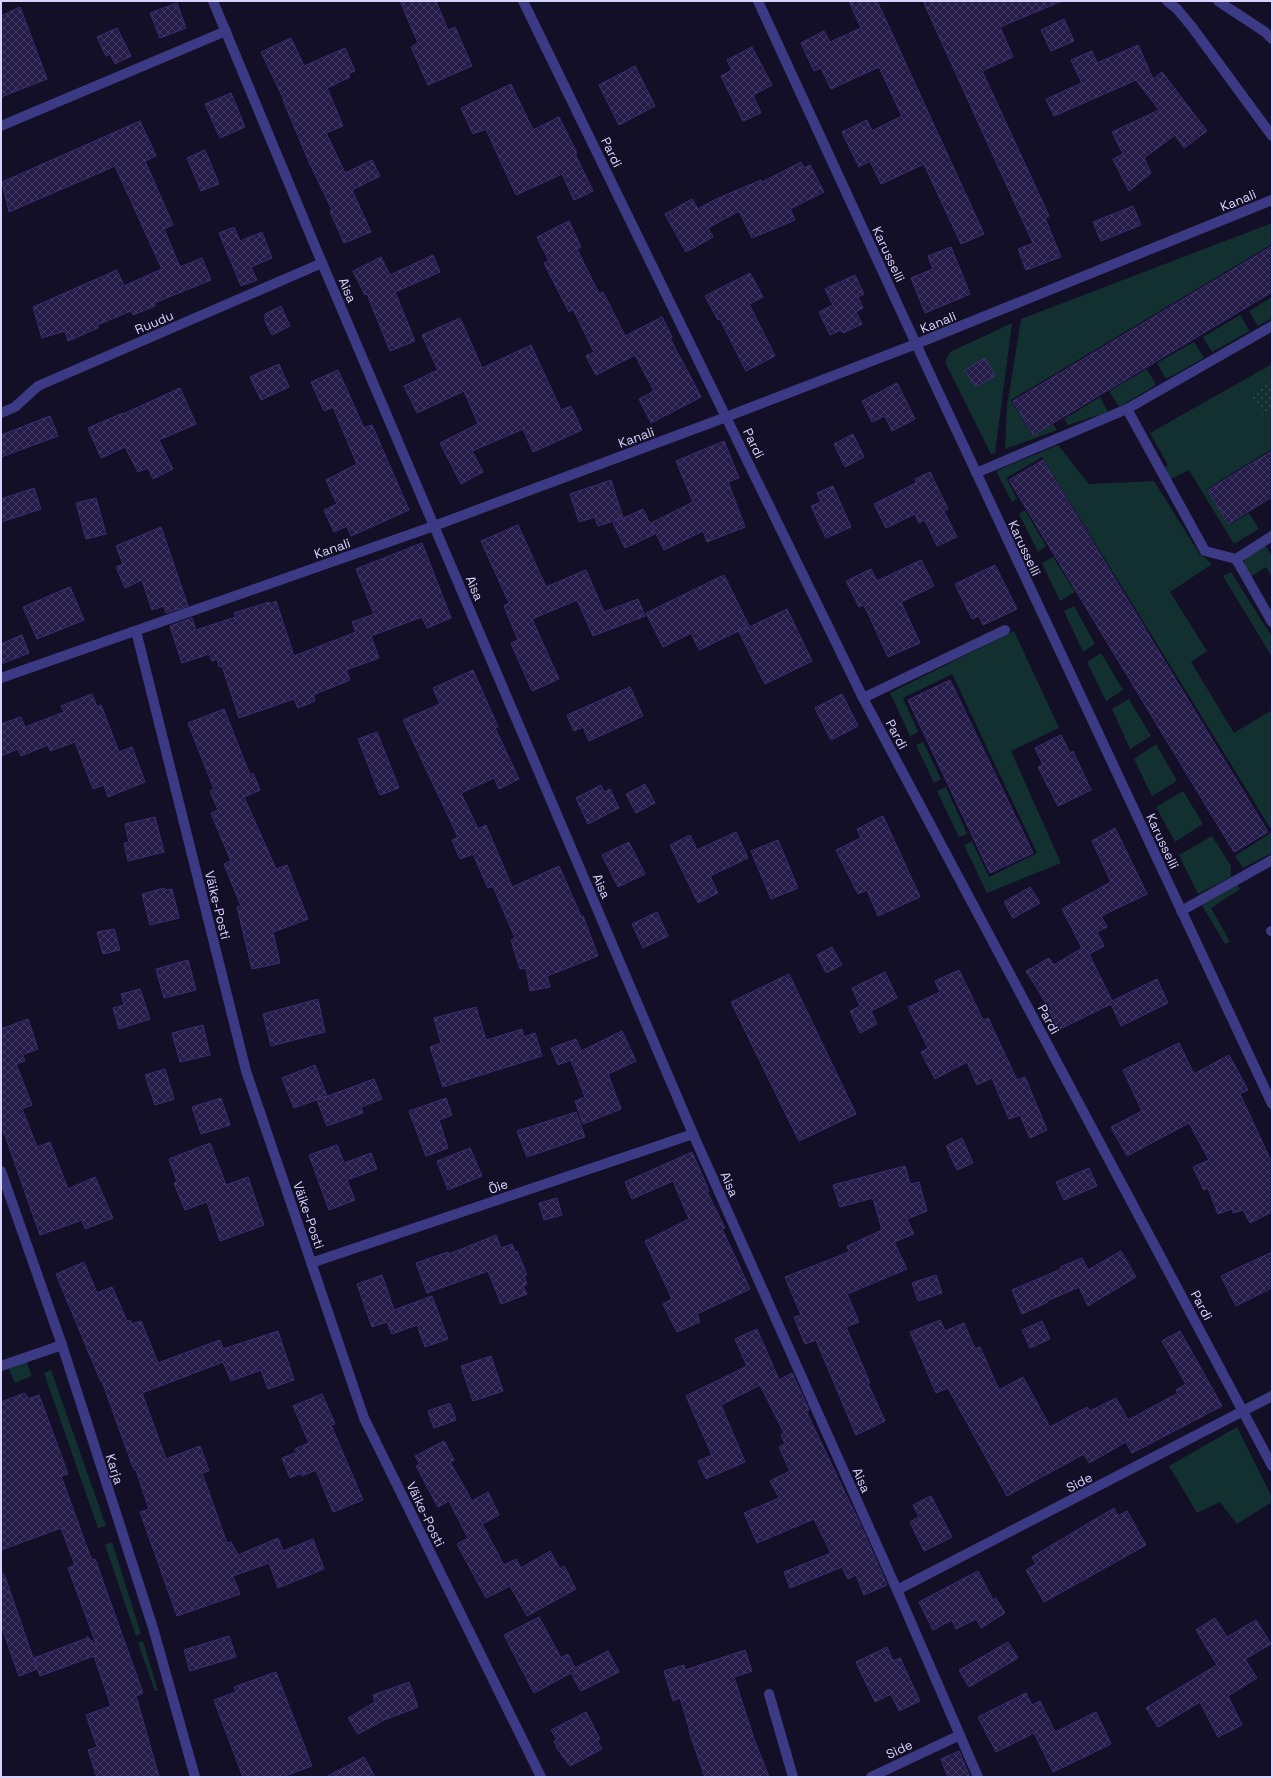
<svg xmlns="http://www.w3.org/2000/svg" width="1273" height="1778" viewBox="0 0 1273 1778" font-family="'Space Grotesk',sans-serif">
	<defs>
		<pattern id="park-dots" width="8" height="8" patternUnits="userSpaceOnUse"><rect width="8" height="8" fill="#12302f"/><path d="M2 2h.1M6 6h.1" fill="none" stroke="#344d4e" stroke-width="1.8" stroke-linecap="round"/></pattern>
		<pattern id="building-cross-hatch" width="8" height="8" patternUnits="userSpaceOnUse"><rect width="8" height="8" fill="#241b47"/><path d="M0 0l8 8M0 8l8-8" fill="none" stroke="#433b63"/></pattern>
	</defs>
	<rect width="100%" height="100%" fill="#130f26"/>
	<!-- grass -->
	<g fill="#12302f">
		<path d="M1272,223V244L1011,400L1032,435L1053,424L1057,430L1005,449L1007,406L1021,319Z"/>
		<path d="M1272,297V318L1258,326L1249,311Z"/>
		<path d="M1240,315L1250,331L1212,352L1203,337Z"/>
		<path d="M1012,323L995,453L991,454L945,362L950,352Z"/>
		<path d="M1194,342L1204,358L1166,379L1157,363Z"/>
		<path d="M1272,364V449L1207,489L1228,525L1249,513L1259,529L1234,544L1189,470L1171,479L1163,468L1168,465L1150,433Z"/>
		<path d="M1147,369L1156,385L1119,407L1109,391Z"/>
		<path d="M1100,397L1108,412L1068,425L1064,419Z"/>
		<path d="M1058,445L1089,484L1154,481L1199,553L1212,564L1170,592L1207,651L1191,662L1234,733L1272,710V831L1042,457L1006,478L1017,499L1012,502L996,471Z"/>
		<path d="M1025,510L1046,546L1038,552L1019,514Z"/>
		<path d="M1266,546L1272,557V577L1266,567L1250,577L1243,566L1246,557Z"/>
		<path d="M1053,557L1075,592L1060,601L1042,563Z"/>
		<path d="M1231,572L1272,637V657L1223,576Z"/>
		<path d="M1074,606L1095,644L1083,652L1064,611Z"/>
		<path d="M1014,631L1059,728L1011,751L1061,863L987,893L964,845L972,841L989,877L1037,853L952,674L903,698L918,732L910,736L890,693Z"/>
		<path d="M1101,653L1123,690L1106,701L1087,662Z"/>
		<path d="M1129,699L1151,736L1130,749L1112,709Z"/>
		<path d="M923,742L941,779L934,783L916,745Z"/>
		<path d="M1156,744L1177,781L1152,796L1134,759Z"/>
		<path d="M946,787L967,834L959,837L937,791Z"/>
		<path d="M1183,791L1203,824L1175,842L1156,807Z"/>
		<path d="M1272,832V853L1243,868L1235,856Z"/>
		<path d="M1212,836L1231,866V877L1198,894L1179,855Z"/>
		<path d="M1237,884L1240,889L1211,908L1230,942L1225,944L1202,905Z"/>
		<path d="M26,1361L32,1376L15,1383L8,1367Z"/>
		<path d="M51,1370L106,1526L98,1528L44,1373Z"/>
		<path d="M1237,1427L1272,1497V1502L1237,1524L1220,1502L1197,1513L1169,1466Z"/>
		<path d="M112,1542L141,1634L136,1636L105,1545Z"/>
		<path d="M143,1641L158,1691H155L138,1643Z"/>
	</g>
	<!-- park -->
	<path fill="url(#park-dots)" d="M1272,381V411L1263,416L1250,395Z"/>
	<!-- building -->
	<g fill="url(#building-cross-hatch)" stroke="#3b2d73">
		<path d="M400,1H436L448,30L455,27L472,66L428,85L411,47L418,43Z"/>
		<path d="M849,1H877L984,234L961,244L924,164L881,184L870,161L859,167L842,132L867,120L872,131L902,116L879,67L831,89L821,68L814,71L801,43L824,31L830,42L861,28Z"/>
		<path d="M923,1H1062L1000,27L1013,57L982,71L1049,216L1045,218L1061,257L1026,270L1018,249L1033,243Z"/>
		<path d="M177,3L186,28L160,38L150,13Z"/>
		<path d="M20,7L47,79L1,97V16Z"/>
		<path d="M1064,19L1074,41L1051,51L1041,30Z"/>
		<path d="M117,28L131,56L115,64L110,54L106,56L97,37Z"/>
		<path d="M291,38L304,66L345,48L355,71L348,74L350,77L327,88L343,126L326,133L345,173L372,160L380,176L352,190L371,232L344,243L330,211L332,210L309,162L283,100H284L261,52Z"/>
		<path d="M1138,45L1153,79L1162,72L1207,131L1184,148L1175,135L1144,158L1151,173L1129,191L1113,159L1123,154L1112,132L1159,110L1136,80L1054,116L1046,99L1082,83L1071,60L1092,51L1097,63Z"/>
		<path d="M752,47L772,85L753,95L761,113L743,121L721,76L732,70L727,60Z"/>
		<path d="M635,66L655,106L619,125L599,85Z"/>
		<path d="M511,84L533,130L559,117L577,153L575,154L593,191L574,200L562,174L516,195L486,129L473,134L461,108Z"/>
		<path d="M231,93L245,127L220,138L205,104Z"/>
		<path d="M140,121L156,156L145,161L173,225L164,229L180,267L202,258L211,280L154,303L155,306L133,315L131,311L97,325L98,328L68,341L65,331L42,338L33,307L117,270L124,286L162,269L115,166L9,212L2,182Z"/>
		<path d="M205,150L219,184L201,191L187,158Z"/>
		<path d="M801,162L804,168L810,165L824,192L790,209L795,220L752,238L739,211L708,228L713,237L686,252L665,214L692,199L698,209L716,199L761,180L762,182Z"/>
		<path d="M1133,206L1141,225L1101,241L1093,222Z"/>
		<path d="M569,221L581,247L577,249L599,294L603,292L625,336L662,317L672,337L670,338L701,397L651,423L639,399L654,391L635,355L596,375L586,356L594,352L573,309L569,312L544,263L549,261L537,237Z"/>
		<path d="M234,227L240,241L262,232L272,258L251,267L257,280L241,286L219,233Z"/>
		<path d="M1272,246V292L1033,435L1013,401Z"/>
		<path d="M951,247L970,294L925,313L911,278L933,269L928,256Z"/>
		<path d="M433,255L440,272L395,292L415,341L390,351L367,294L365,295L353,271L381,257L390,275Z"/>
		<path d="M750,273L763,297L749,304L775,356L746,371L720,319L718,320L705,296Z"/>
		<path d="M855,275L864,294L858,297L863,308L856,312L862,324L843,333L841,330L830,335L819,312L833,305L825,289Z"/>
		<path d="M281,306L290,326L272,335L265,321V314Z"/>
		<path d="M460,318L482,368L531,345L561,410L571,406L582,430L533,452L523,429L472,451L483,472L461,484L440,443L478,424L464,391L417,413L404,386L438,370L422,335Z"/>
		<path d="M985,358L995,376L975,387L965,370Z"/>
		<path d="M279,364L289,387L261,400L250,377Z"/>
		<path d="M338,370L364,428L372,425L409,510L351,536L347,526L334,532L324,510L337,504L326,480L357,464L333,407L324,411L311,382Z"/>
		<path d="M897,383L915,419L892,431L885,416L872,422L862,401Z"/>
		<path d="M180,388L196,424L159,440L173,469L153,479L148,468L138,472L125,447L101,458L88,428L123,413V414Z"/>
		<path d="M50,416L58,436L1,457V435Z"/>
		<path d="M853,434L864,457L845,467L834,444Z"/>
		<path d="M724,441L739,478L728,482L745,527L707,542L703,531L664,550L651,523L693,502L676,461Z"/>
		<path d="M1272,451V497L1228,524L1208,490Z"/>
		<path d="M1043,460L1268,832L1234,852L1009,480Z"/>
		<path d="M930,472L948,509L944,511L957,537L937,546L925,520L919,523L915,514L886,528L874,504L916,483L915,479Z"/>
		<path d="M611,480L623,518L598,526L595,517L579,522L570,494Z"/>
		<path d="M833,486L851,527L826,538L811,506L821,502L817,493Z"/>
		<path d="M34,488L41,509L1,522V499Z"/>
		<path d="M96,498L106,534L86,539L76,503Z"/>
		<path d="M643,509L655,534L625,548L613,523Z"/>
		<path d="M518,525L546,587L586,570L604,612L638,599L645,616L593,636L577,600L532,619L559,679L532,691L511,643L518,640L504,606L509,603L481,541Z"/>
		<path d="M161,527L188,606L166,613L164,606L152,610L142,580L125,588L116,567L123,564L116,546Z"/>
		<path d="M422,543L451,618L427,628L422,617L371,636L379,658L346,670L350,680L313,695L315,701L298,708L294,699L239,718L222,666L219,667L217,659L212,661L209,654L182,663L170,626L192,618L196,630L236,617L234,613L269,602L270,604L276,601L294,656L356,632L352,622L374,614L356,569Z"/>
		<path d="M921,560L934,586L901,602L920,643L888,657L864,605L859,607L846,581L871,569L877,581Z"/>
		<path d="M995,565L1017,609L983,625L979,616L972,619L955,584Z"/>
		<path d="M724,575L749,626L699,650L691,633L663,647L646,613Z"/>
		<path d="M70,587L84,620L37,639L23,607Z"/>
		<path d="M787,609L812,661L765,684L739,632Z"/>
		<path d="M22,635L29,653L1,664V644Z"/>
		<path d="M473,670L498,727L495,728L519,779L499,789L494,778L461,793L478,829L486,825L512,887L559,866L581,916H583L598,956L547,976L550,987L530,991L526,968L520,969L511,940L515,938L493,886L488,888L473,854L460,859L452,840L458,837L403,720L440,704L433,688Z"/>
		<path d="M950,680L1033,853L990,873L908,700Z"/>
		<path d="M630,687L643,716L589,741L583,727L574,731L567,715Z"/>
		<path d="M92,694L97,707L101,705L119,752L132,747L145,782L108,797L104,785L93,789L75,742L50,751L48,745L21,756L18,749L1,756V724L21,717L25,727L64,712L61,706Z"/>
		<path d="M842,694L858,726L831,740L815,708Z"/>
		<path d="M224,709L250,775L253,773L260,790L244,797L276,869L287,865L308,919L273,932L280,963L252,969L237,907L241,906L224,864L231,861L211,813L218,810L210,791L214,789L188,723Z"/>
		<path d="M377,732L399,788L380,795L358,739Z"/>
		<path d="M1061,735L1070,753L1073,751L1091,790L1058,806L1038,767L1043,765L1035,748Z"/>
		<path d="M645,784L655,803L636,813L626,794Z"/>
		<path d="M601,785L604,792L610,789L619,808L588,824L576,798Z"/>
		<path d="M883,816L920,897L878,916L867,890L858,894L836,850L861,838L857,829Z"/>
		<path d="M155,817L164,852L128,861L124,843L129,842L125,824Z"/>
		<path d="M1115,828L1147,894L1101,916L1107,927L1097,932L1104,946L1089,954L1112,1001L1157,979L1168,1003L1121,1026L1111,1004L1058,1030L1043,998L1026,971L1049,958L1054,965L1082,948L1062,909L1111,882L1092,841Z"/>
		<path d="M736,832L748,858L710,876L718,893L698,903L670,845L690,835L697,850Z"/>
		<path d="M778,840L798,888L771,899L751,851Z"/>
		<path d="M629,842L645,874L618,887L602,855Z"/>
		<path d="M1030,887L1040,903L1013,918L1004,902Z"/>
		<path d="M164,888L165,890L172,889L179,918L150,925L142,894Z"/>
		<path d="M657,912L668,936L643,948L632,924Z"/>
		<path d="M114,929L120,950L103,954L97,932Z"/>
		<path d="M832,947L842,965L826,973L817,955Z"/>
		<path d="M188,960L196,990L164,998L156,969Z"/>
		<path d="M959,970L983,1020L988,1018L1017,1080L1025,1077L1047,1130L1030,1138L1020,1115L1009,1119L992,1078L977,1085L967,1062L935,1079L921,1052L928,1048L908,1007L940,992L935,981Z"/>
		<path d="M885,972L897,998L871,1011L877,1024L860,1033L850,1011L860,1006L852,988Z"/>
		<path d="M789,974L856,1114L799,1141L731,1002Z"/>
		<path d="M140,989L150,1019L119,1029L113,1008L124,1005L121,994Z"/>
		<path d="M318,999L325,1032L271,1046L263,1014Z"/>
		<path d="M476,1007L486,1040L522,1029L524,1037L535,1033L542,1056L443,1087L430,1047L441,1043L434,1018Z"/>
		<path d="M28,1019L38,1049L22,1055L25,1061L16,1064L32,1105L22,1109L37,1147L50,1142L68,1189L95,1177L113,1218L85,1229L82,1220L40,1235L6,1138L1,1127V1029Z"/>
		<path d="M203,1025L210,1055L180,1062L172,1033Z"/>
		<path d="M622,1031L636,1061L608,1074L621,1109L583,1124L575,1101L585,1097L571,1060L558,1065L551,1048L576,1039L581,1051Z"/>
		<path d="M1179,1043L1194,1074L1229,1055L1248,1090L1240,1094L1272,1163V1212L1250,1223L1243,1210L1233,1213L1232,1209L1218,1214L1208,1188L1204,1190L1193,1167L1209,1160L1189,1123L1127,1156L1111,1127L1142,1111L1123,1070Z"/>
		<path d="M315,1065L327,1096L294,1108L282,1078Z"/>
		<path d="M165,1069L174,1099L155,1105L145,1075Z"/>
		<path d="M374,1079L382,1099L361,1107L363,1113L327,1126L317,1100Z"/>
		<path d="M221,1098L230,1125L201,1134L192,1107Z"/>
		<path d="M446,1098L452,1115L439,1120L448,1148L426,1156L409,1111Z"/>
		<path d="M576,1112L585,1137L527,1157L517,1131Z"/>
		<path d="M962,1138L973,1163L957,1170L946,1146Z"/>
		<path d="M210,1143L226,1185L248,1177L264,1225L220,1241L207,1202L185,1210L174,1183L177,1182L169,1159Z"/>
		<path d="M337,1145L344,1163L371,1153L377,1169L347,1180L355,1200L329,1210L309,1155Z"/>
		<path d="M470,1148L482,1176L448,1190L437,1161Z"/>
		<path d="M692,1152L709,1191L707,1192L725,1228L722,1229L750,1289L697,1314L700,1322L677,1332L663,1304L672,1299L645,1241L689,1219L673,1181L632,1199L625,1182Z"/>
		<path d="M905,1166L910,1184L919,1182L927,1211L907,1219L914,1234L894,1242L907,1269L847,1294L859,1322L846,1327L870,1383L868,1384L885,1421L856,1435L816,1340L805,1344L794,1317L801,1315L785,1277L849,1252L847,1246L882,1230L873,1198L840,1207L833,1185Z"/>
		<path d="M1089,1168L1097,1186L1064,1200L1056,1182Z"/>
		<path d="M557,1198L562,1215L544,1220L539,1203Z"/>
		<path d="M496,1235L501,1248L512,1244L515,1252L517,1251L527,1275L524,1276L527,1284L523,1286L527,1294L501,1304L488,1271L427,1293L416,1263L448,1252L449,1254Z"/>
		<path d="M1121,1251L1136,1277L1088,1306L1079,1287L1047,1301L1048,1302L1022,1314L1012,1290L1061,1269L1060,1267L1082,1258L1088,1270Z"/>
		<path d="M1272,1252V1288L1236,1306L1221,1276Z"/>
		<path d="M84,1262L97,1293L112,1287L127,1321L130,1320L132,1324L141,1321L158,1363L220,1340L223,1349L278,1331L294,1380L268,1389L261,1370L231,1381L223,1362L142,1393L166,1459L200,1446L209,1471L202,1473L227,1543L231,1542L238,1555L278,1538L283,1551L313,1539L324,1569L278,1588L269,1563L233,1576L240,1594L177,1616L140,1512L149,1509L136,1470H134L102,1381L101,1382L56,1274Z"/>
		<path d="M382,1275L394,1310L432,1296L448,1339L425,1347L417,1325L392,1334L387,1322L372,1327L357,1284Z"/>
		<path d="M936,1275L942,1293L918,1301L912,1283Z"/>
		<path d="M940,1320L945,1331L964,1323L975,1349L980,1347L999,1390L1023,1377L1050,1427L1087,1407L1090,1411L1116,1398L1128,1420L1178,1393L1176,1390L1186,1384L1162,1341L1180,1331L1222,1406L1132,1453L1126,1442L1089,1463L1084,1454L1007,1496L948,1388L936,1393L910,1332Z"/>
		<path d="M1042,1321L1050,1339L1030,1348L1022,1330Z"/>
		<path d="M757,1329L779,1380L792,1373L809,1410L806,1411L861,1526L887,1585L864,1595L856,1575L848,1579L842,1567L790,1588L784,1572L831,1553L814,1519L757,1543L744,1513L779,1498L770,1481L790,1471L779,1447L785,1444L781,1435L784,1433L760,1385L721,1405L745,1462L706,1479L698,1461L712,1455L686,1396L747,1366L735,1339Z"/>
		<path d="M491,1356L503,1391L473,1401L461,1366Z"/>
		<path d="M25,1393L28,1399L39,1395L68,1474L61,1476L88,1550L92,1560L95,1559L143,1693L136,1696L159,1777H97L88,1750L97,1747L86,1715L111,1706L94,1656L40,1676L34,1658L87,1638V1636L97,1646L68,1568L75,1565L61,1528L1,1550V1402Z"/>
		<path d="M322,1394L335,1424L331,1425L363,1500L333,1512L316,1470L302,1476L301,1473L290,1478L282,1458L297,1452L295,1449L309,1443L293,1406Z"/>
		<path d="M450,1403L456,1420L434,1428L428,1411Z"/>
		<path d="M444,1441L454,1460L450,1462L472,1501L488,1492L499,1515L482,1524L504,1565L516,1559L521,1568L550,1551L560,1569L564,1566L576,1589L527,1616L510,1586L486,1598L457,1544L468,1538L449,1501L438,1507L416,1466L420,1464L415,1456Z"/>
		<path d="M931,1496L952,1537L924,1551L910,1522L919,1517L913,1505Z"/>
		<path d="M1114,1508L1118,1516L1127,1511L1146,1545L1044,1602L1026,1570L1036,1564L1032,1557Z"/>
		<path d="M978,1571L993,1600L996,1598L1005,1613L981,1628L976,1619L956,1629L952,1620L933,1630L919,1602Z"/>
		<path d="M4,1574L37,1669L19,1676L1,1625V1575Z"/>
		<path d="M539,1617L561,1658L568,1654L575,1668L608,1651L619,1672L581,1691L571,1673L534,1693L504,1635Z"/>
		<path d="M1215,1618L1227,1637L1256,1620L1271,1644L1245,1659L1257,1678L1228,1696L1242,1725L1218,1737L1200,1702L1158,1727L1146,1708L1217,1665L1196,1630Z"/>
		<path d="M229,1636L236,1657L190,1671L184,1650Z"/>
		<path d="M1008,1642L1018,1658L969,1687L959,1670Z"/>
		<path d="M887,1647L893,1661L900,1658L920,1701L899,1711L891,1694L875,1702L856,1662Z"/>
		<path d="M745,1650L752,1671L734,1677L754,1739L769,1777H705L689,1731H690L680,1698L673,1701L664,1671L684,1665L685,1670Z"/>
		<path d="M276,1672L312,1766L282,1777H243L214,1700L236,1692L234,1687Z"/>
		<path d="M409,1682L418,1707L384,1720L358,1734L348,1718L375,1702L373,1695Z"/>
		<path d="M1026,1693L1032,1705L1040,1701L1055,1732L1096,1712L1111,1744L1053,1772L1034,1733L996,1752L978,1717Z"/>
		<path d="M586,1712L600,1739L597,1740L602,1749L570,1766L558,1750L554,1741L557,1740L551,1730Z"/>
		<path d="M959,1751L970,1777H948L941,1759Z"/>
		<path d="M364,1757L375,1777H326Z"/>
	</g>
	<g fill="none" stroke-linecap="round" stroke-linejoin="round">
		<!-- minor -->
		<g stroke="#3d3a85" stroke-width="10">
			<path d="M213,1L322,263L693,1134L897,1590L978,1777"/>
			<path d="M523,1L863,698L1272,1466"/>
			<path d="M758,1L916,344L1272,1104"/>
			<path d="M1167,1L1177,9L1192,27L1272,136"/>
			<path d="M1218,1L1265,32L1272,39"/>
			<path d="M1,126L226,31"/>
			<path d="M1127,409L1205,551L1236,559L1272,622"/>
			<path d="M1,413L15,407L38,386L322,263"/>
			<path d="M976,473L1127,409L1272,326"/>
			<path d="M1236,559L1272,536"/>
			<path d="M136,631L246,1071L364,1418L541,1777"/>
			<path d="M1,678L434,526L713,422L916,344L1272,200"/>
			<path d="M863,698L1005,630"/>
			<path d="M1181,911L1272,860"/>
			<path d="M1271,931H1272"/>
			<path d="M1,1171L62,1345L153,1628L195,1777"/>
			<path d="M311,1263L693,1134"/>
			<path d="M1,1366L62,1345"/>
			<path d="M897,1590L1272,1396"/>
			<path d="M769,1694L793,1777"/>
			<path d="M871,1777L960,1735"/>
		</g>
	</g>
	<g text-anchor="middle" stroke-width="3" stroke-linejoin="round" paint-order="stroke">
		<!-- street labels -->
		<g font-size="13" fill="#d9d4ff" stroke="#130f26">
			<text transform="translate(612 152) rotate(64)" y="5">Pardi</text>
			<text transform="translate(1238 200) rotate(-22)" y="5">Kanali</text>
			<text transform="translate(889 254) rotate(65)" y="5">Karusselli</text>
			<text transform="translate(348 290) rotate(67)" y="5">Aisa</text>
			<text transform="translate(154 322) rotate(-23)" y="5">Ruudu</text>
			<text transform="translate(938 322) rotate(-22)" y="5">Kanali</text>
			<text transform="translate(636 437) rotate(-20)" y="5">Kanali</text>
			<text transform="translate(754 443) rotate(64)" y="5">Pardi</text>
			<text transform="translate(332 548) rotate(-19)" y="5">Kanali</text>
			<text transform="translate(1025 548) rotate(65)" y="5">Karusselli</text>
			<text transform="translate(475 588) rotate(67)" y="5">Aisa</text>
			<text transform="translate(897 734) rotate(62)" y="5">Pardi</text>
			<text transform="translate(1163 841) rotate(65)" y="5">Karusselli</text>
			<text transform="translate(602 886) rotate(67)" y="5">Aisa</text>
			<text transform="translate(218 905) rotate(76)" y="5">Väike-Posti</text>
			<text transform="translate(1049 1019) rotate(62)" y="5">Pardi</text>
			<text transform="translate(730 1184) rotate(66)" y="5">Aisa</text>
			<text transform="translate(498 1186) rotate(-19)" y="5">Õie</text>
			<text transform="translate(309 1215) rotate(71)" y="5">Väike-Posti</text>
			<text transform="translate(1202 1305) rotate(62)" y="5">Pardi</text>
			<text transform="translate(115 1469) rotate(72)" y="5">Karja</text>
			<text transform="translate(862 1480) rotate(66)" y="5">Aisa</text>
			<text transform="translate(1079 1482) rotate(-27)" y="5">Side</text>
			<text transform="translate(426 1514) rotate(64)" y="5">Väike-Posti</text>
			<text transform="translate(899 1749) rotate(-25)" y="5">Side</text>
		</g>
	</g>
	<!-- border -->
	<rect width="1273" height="1778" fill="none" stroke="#d9d4ff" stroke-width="4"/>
</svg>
